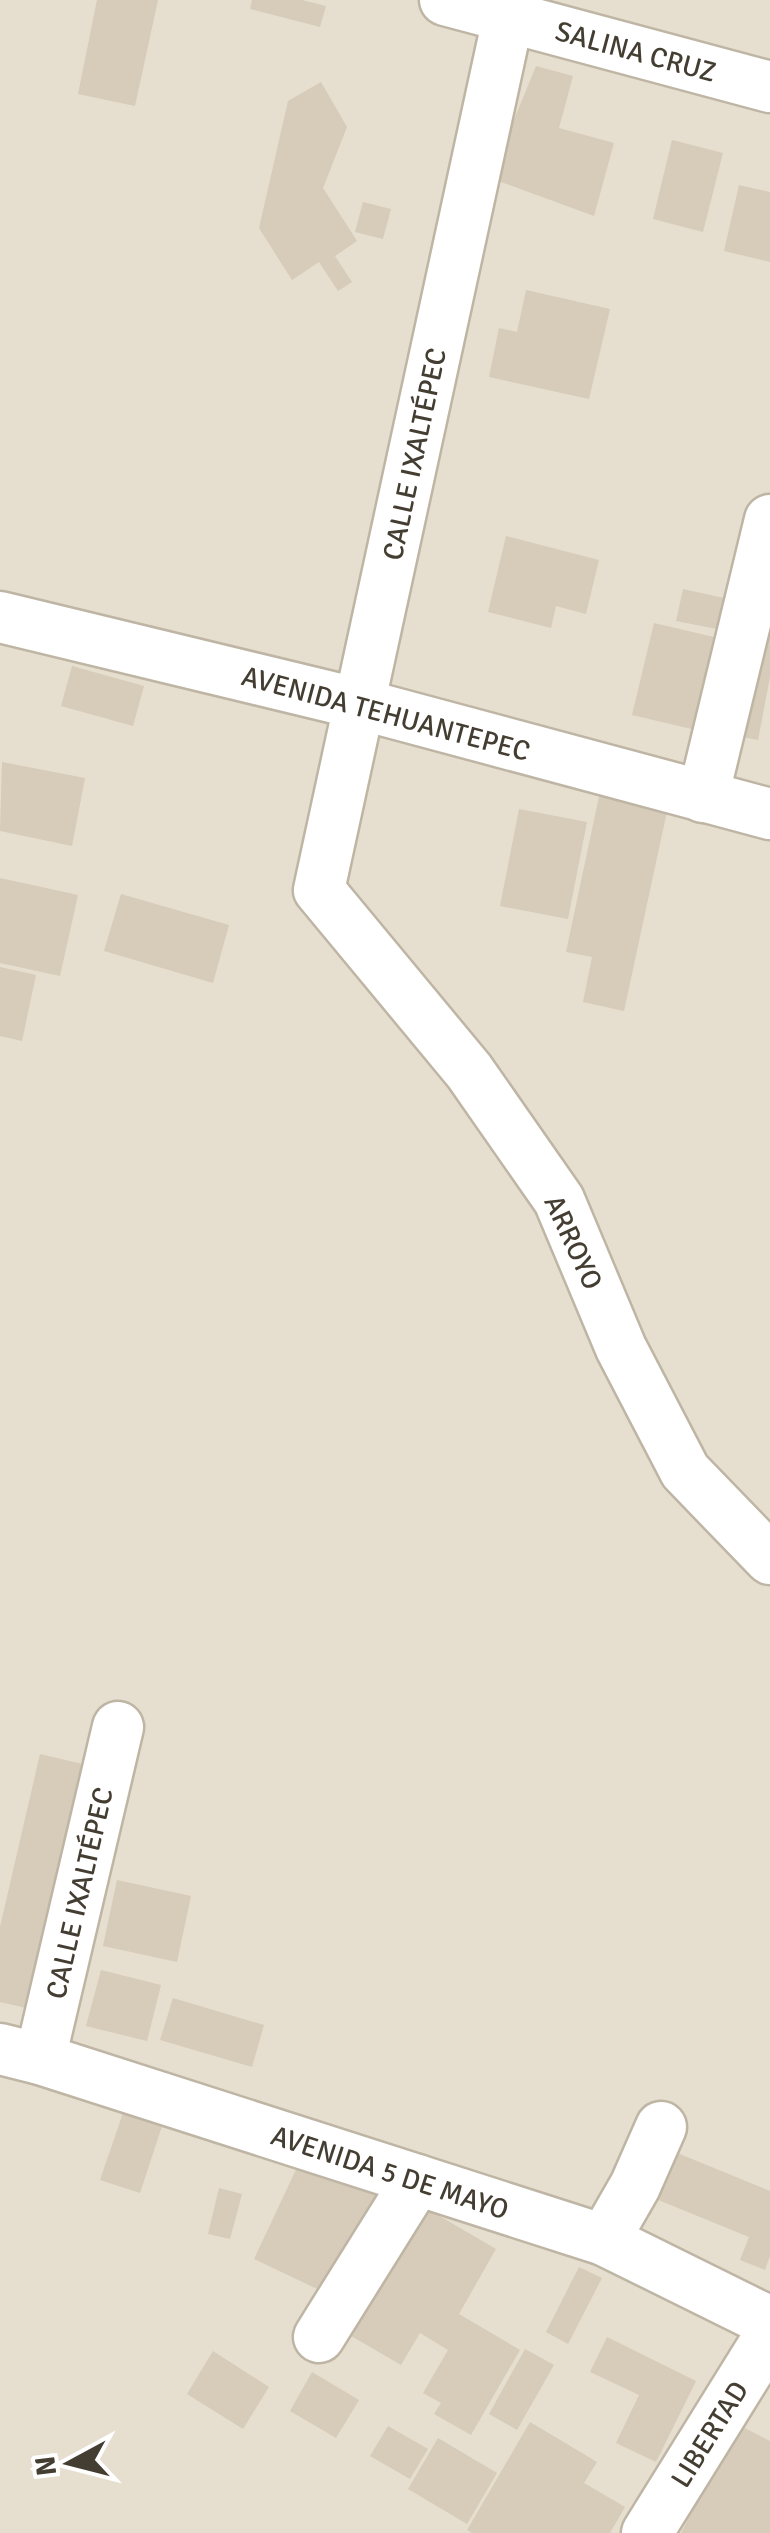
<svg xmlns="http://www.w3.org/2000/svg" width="770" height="2533" viewBox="0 0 770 2533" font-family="Signika,sans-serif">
	<rect width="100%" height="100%" fill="#f2ede2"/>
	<!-- residential -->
	<rect fill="#e6dfcf" x="0" y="0" width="770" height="2533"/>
	<!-- building -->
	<g fill="#d7cbb9">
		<path d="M97,0H158L135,106L78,94Z"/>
		<path d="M252,0H302L326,6L320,27L250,9Z"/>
		<path d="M536,66L573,76L559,128L614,143L594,216L490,178Z"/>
		<path d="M321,82L347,127L323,188L357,241L335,256L352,282L338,291L319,262L292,280L259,228L288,101Z"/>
		<path d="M672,140L723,153L703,232L653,219Z"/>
		<path d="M739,185L770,192V262L724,251Z"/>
		<path d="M363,202L391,209L383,239L355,232Z"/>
		<path d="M526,290L610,309L589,399L489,377L499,328L517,332Z"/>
		<path d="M506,536L599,560L586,614L556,606L551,628L488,612Z"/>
		<path d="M683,589L733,600L727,631L676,621Z"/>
		<path d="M770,598V677L758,740L737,736Z"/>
		<path d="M654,623L718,638L696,730L632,715Z"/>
		<path d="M72,666L144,686L133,726L61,706Z"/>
		<path d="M2,762L85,778L72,846L0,831Z"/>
		<path d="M601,787L669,802L624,1011L583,1002L592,957L566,952Z"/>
		<path d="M519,809L587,822L568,919L500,906Z"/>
		<path d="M0,878L78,895L60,976L0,963Z"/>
		<path d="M121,894L229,925L213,983L104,951Z"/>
		<path d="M0,967L36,975L22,1041L0,1036Z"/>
		<path d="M40,1754L82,1764L26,2008L0,2002V1927Z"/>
		<path d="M117,1880L191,1896L177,1962L103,1946Z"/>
		<path d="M101,1970L161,1985L147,2041L86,2026Z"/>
		<path d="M173,1998L264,2025L252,2067L160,2040Z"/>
		<path d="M123,2113L162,2126L140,2193L100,2180Z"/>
		<path d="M670,2150L770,2191V2256L765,2270L740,2260L749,2237L651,2197Z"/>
		<path d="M301,2159L381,2197L334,2297L254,2259Z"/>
		<path d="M219,2188L242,2194L230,2239L208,2234Z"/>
		<path d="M419,2204L496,2249L459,2314L520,2350L471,2435L434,2414L441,2403L423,2393L448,2350L420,2333L401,2365L346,2333Z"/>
		<path d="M579,2267L602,2278L568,2344L546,2332Z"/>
		<path d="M607,2337L696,2381L656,2462L616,2443L639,2395L590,2372Z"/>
		<path d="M525,2349L554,2365L517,2430L489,2414Z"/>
		<path d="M213,2351L269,2387L243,2429L187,2394Z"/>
		<path d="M312,2372L359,2400L336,2438L290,2411Z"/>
		<path d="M530,2422L597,2462L584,2483L625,2507L610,2533H472L467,2530Z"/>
		<path d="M737,2424L770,2441V2533H681Z"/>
		<path d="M388,2426L428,2449L410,2479L370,2456Z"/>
		<path d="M438,2438L497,2473L467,2524L408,2489Z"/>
	</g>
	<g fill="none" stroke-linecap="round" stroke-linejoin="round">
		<!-- minor casing -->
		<g stroke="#beb5a4" stroke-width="55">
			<g id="minor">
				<path d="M445,0L770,87"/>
				<path d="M512,0L319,890L469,1071L559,1200L621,1348L685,1471L770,1559"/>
				<path d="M0,617L360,704L770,814"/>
				<path d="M703,797L770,520"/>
				<path d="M0,2049L40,2059L604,2240L770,2322"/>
				<path d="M40,2059L118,1727"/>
				<path d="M604,2240L635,2186L661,2127"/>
				<path d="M319,2337L417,2180"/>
				<path d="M647,2533L770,2335"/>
			</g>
		</g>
		<!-- minor -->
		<use href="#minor" stroke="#fff" stroke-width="50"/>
	</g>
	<g text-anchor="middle" stroke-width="9" stroke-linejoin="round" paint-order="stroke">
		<!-- street labels -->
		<g font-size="28" fill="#443d32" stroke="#fff">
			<text transform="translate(636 51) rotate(15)" y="10">SALINA CRUZ</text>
			<text transform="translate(414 454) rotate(-78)" y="10">CALLE IXALTÉPEC</text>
			<text transform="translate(386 713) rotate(15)" y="10">AVENIDA TEHUANTEPEC</text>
			<text transform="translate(574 1242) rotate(65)" y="10">ARROYO</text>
			<text transform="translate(79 1893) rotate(-77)" y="10">CALLE IXALTÉPEC</text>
			<text transform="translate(390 2172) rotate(18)" y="10">AVENIDA 5 DE MAYO</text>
			<text transform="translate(709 2434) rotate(-58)" y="10">LIBERTAD</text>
		</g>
	</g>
	<!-- north arrow -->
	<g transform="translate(70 2463) rotate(263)" stroke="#ffffff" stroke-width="8" paint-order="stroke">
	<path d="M0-8L18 38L0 25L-18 38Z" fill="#443d32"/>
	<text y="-15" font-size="28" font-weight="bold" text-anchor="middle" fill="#443d32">N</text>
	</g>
</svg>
